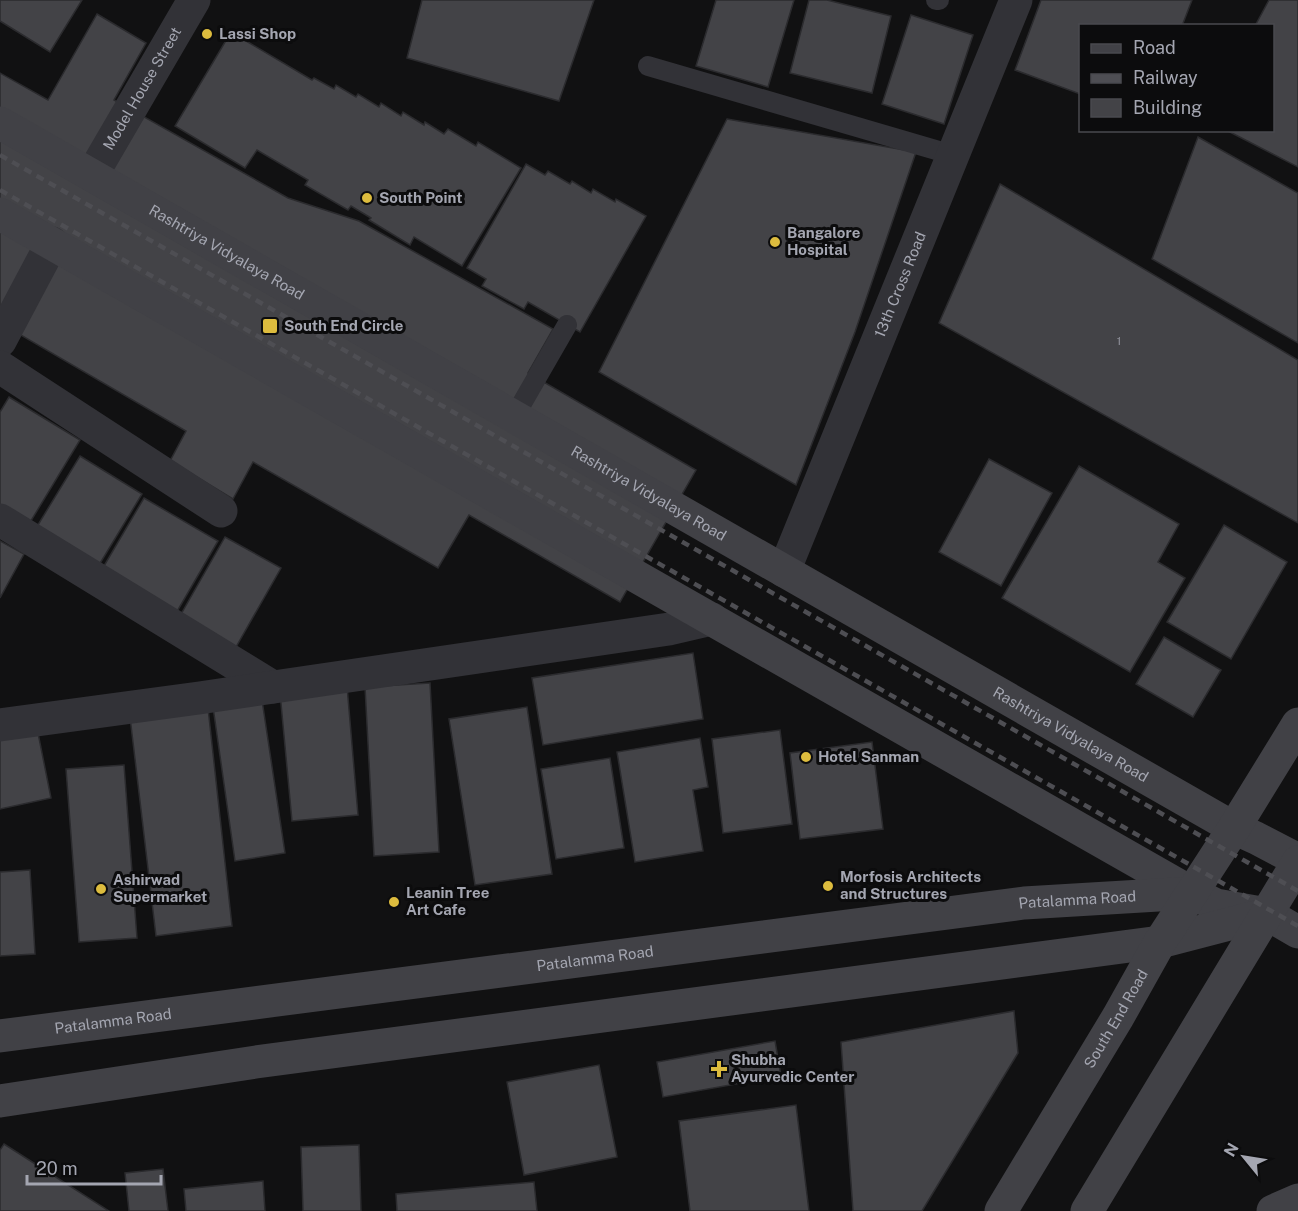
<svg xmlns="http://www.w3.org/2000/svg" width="1298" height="1211" viewBox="0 0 1298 1211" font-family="'Public Sans',sans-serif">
	<rect width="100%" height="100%" fill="#111112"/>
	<!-- building -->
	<g fill="#434347" stroke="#2b2b2e" stroke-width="1.5">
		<path d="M0,0H82L50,52L0,21Z"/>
		<path d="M422,0H594L559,101L407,58Z"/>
		<path d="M716,0H794L768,87L696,66Z"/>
		<path d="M809,0H827L891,16L872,93L790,73Z"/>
		<path d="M1041,0H1192L1182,26H1080V94L1015,70Z"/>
		<path d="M1269,0H1298V167L1226,130H1272V26H1255Z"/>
		<path d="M97,14L146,43L114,100L288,198L359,221L553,329L528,373L696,470L620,602L469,515L438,568L253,462L233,499L170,461L186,431L0,323V73L48,100Z"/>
		<path d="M911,15L973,35L944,124L882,104Z"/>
		<path d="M231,32L312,80L314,78L334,89L336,85L356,97L358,94L379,107L381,103L401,116L403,112L424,125L425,122L444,134L448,129L476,146L478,142L521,168L462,266L414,237L410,245L369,220L371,218L351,206L348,210L305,185L308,180L257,150L245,168L175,126Z"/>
		<path d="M727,119L916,152L855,332L796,485L599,372Z"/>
		<path d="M1198,137L1298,193V343L1152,259Z"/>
		<path d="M526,164L545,175L548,171L570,184L572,181L591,193L593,189L615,202L616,199L646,216L580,332L528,302L524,309L482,286L486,279L467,268Z"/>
		<path d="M1000,184L1298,360V523L939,323Z"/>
		<path d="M9,397L80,440L26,529L0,514V412Z"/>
		<path d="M80,456L142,494L96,570L33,533Z"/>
		<path d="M989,459L1052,493L1001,586L939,552Z"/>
		<path d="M1079,466L1179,524L1158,562L1185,578L1130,672L1002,598Z"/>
		<path d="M144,498L218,541L175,615L101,571Z"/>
		<path d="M1224,525L1287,562L1231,659L1167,622Z"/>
		<path d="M225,537L281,568L236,647L180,616Z"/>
		<path d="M0,541L24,554L0,598Z"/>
		<path d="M1164,637L1221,670L1193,717L1136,684Z"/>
		<path d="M693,653L703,719L543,745L532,678Z"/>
		<path d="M430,683L439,852L374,856L365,687Z"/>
		<path d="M347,686L358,815L292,821L280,693Z"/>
		<path d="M262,700L285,853L235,861L213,707Z"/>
		<path d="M527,707L552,874L475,885L449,719Z"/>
		<path d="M208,708L232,926L156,936L130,717Z"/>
		<path d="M36,723L51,798L0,809V731Z"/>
		<path d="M780,730L792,824L723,833L712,739Z"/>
		<path d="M700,738L708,787L693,790L703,851L635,862L617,752Z"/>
		<path d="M872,742L883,829L800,839L790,753Z"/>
		<path d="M610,758L624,848L556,859L541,769Z"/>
		<path d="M124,765L137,938L79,942L66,769Z"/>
		<path d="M30,870L35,954L0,956V872Z"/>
		<path d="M1014,1011L1018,1053L922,1211H853L841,1042Z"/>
		<path d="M775,1041L781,1076L663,1097L657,1062Z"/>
		<path d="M599,1065L617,1157L524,1175L507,1082Z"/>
		<path d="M796,1105L809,1211H690L679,1121Z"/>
		<path d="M4,1144L109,1211H0V1150Z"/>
		<path d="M359,1145L361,1211H303L301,1147Z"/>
		<path d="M163,1169L168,1211H129L125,1173Z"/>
		<path d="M263,1181L265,1211H186L184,1189Z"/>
		<path d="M534,1182L537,1211H397L396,1194Z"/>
	</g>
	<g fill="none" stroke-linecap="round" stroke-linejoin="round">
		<!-- lane -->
		<g stroke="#323237" stroke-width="20">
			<path d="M936,0H939"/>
			<path d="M648,66L953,155"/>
			<path d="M514,417L567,325"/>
		</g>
		<!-- street -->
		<g stroke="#323237" stroke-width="33">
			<path id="s1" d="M92,175L194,0"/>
			<path d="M0,341L52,243"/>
			<path d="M0,367L221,511"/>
			<path d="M0,520L273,687"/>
			<path id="s2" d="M784,571L1016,0"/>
			<path d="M0,725L199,698L669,629L712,619"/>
		</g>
		<!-- secondary -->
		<g stroke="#414146" stroke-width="33">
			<path id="s3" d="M0,123L1234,828L1256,838L1298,860"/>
			<path d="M0,214L1192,893L1216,905L1267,914L1298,932"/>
			<path id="s4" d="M0,1036L1024,903L1192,893"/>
			<path d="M0,1101L256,1062L1160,942L1256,917"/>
			<path id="s5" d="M1001,1211L1118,1017L1160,942L1234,828L1298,724"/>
			<path d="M1087,1211L1298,862"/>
			<path d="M1273,1211L1298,1200"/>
		</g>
		<!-- rail -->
		<g stroke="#4e4e53" stroke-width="4.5" stroke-dasharray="8 6" stroke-linecap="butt">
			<path d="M0,155L1298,891"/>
			<path d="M0,190L1298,926"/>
		</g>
	</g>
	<!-- markers -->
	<g fill="#ddbc3e" stroke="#0c0c0d" stroke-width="2">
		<circle cx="207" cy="34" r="6"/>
		<circle cx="367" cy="198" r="6"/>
		<circle cx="775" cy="242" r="6"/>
		<rect x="262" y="318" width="16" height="16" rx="3"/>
		<circle cx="806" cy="757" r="6"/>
		<circle cx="828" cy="886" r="6"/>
		<circle cx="101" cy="889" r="6"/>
		<circle cx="394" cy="902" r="6"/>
		<path d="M716 1060h6v6h6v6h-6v6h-6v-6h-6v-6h6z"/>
	</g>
	<g text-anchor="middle" stroke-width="6" stroke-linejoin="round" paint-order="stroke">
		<!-- number labels -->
		<g font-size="12" fill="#8c8d96">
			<text x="1119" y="345">1</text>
		</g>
		<!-- poi labels -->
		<g font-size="15" font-weight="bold" fill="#a4a6b1" stroke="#0c0c0d" text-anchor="start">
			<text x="219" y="39">Lassi Shop</text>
			<text x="379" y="203">South Point</text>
			<text x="787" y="238">Bangalore<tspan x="787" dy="17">Hospital</tspan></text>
			<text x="284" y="331">South End Circle</text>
			<text x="818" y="762">Hotel Sanman</text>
			<text x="840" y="882">Morfosis Architects<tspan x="840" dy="17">and Structures</tspan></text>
			<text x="113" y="885">Ashirwad<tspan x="113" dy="17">Supermarket</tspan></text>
			<text x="406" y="898">Leanin Tree<tspan x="406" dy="17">Art Cafe</tspan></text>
			<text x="731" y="1065">Shubha<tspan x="731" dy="17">Ayurvedic Center</tspan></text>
		</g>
		<!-- street labels -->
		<g font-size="15" fill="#a4a6b1" stroke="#0c0c0d">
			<text dy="5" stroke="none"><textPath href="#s1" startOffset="100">Model House Street</textPath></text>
			<text dy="5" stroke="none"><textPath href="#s3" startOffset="261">Rashtriya Vidyalaya Road</textPath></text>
			<text dy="5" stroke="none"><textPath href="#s2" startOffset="309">13th Cross Road</textPath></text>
			<text dy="5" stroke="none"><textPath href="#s3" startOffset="747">Rashtriya Vidyalaya Road</textPath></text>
			<text dy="5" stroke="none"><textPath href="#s3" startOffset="1233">Rashtriya Vidyalaya Road</textPath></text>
			<text dy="5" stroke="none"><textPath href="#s4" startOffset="1086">Patalamma Road</textPath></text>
			<text dy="5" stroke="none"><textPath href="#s4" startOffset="600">Patalamma Road</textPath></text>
			<text dy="5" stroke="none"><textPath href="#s5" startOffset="224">South End Road</textPath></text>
			<text dy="5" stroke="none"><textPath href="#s4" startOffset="114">Patalamma Road</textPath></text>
		</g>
	</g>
	<!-- legend -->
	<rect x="1079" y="24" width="195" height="108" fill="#0c0c0d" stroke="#494a4f" stroke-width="1.5"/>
	<rect x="1091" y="44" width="30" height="9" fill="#414146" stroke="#494a4f" stroke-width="1.5"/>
	<text x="1133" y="54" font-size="18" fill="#a4a6b1">Road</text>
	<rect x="1091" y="74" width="30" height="9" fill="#4e4e53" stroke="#494a4f" stroke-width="1.5"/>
	<text x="1133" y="84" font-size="18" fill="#a4a6b1">Railway</text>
	<rect x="1091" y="99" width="30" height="18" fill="#434347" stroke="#494a4f" stroke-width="1.5"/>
	<text x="1133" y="114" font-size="18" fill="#a4a6b1">Building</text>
	<!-- north arrow -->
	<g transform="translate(1244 1157) rotate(300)" stroke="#0c0c0d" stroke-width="4.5" paint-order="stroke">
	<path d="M0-4.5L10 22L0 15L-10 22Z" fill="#a4a6b1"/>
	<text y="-9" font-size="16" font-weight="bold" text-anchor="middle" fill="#a4a6b1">N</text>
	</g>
	<!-- scale -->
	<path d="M27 1175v9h134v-9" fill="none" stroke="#a4a6b1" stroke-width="3"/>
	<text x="36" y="1175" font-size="18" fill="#a4a6b1" stroke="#0c0c0d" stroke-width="4.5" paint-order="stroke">20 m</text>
</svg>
